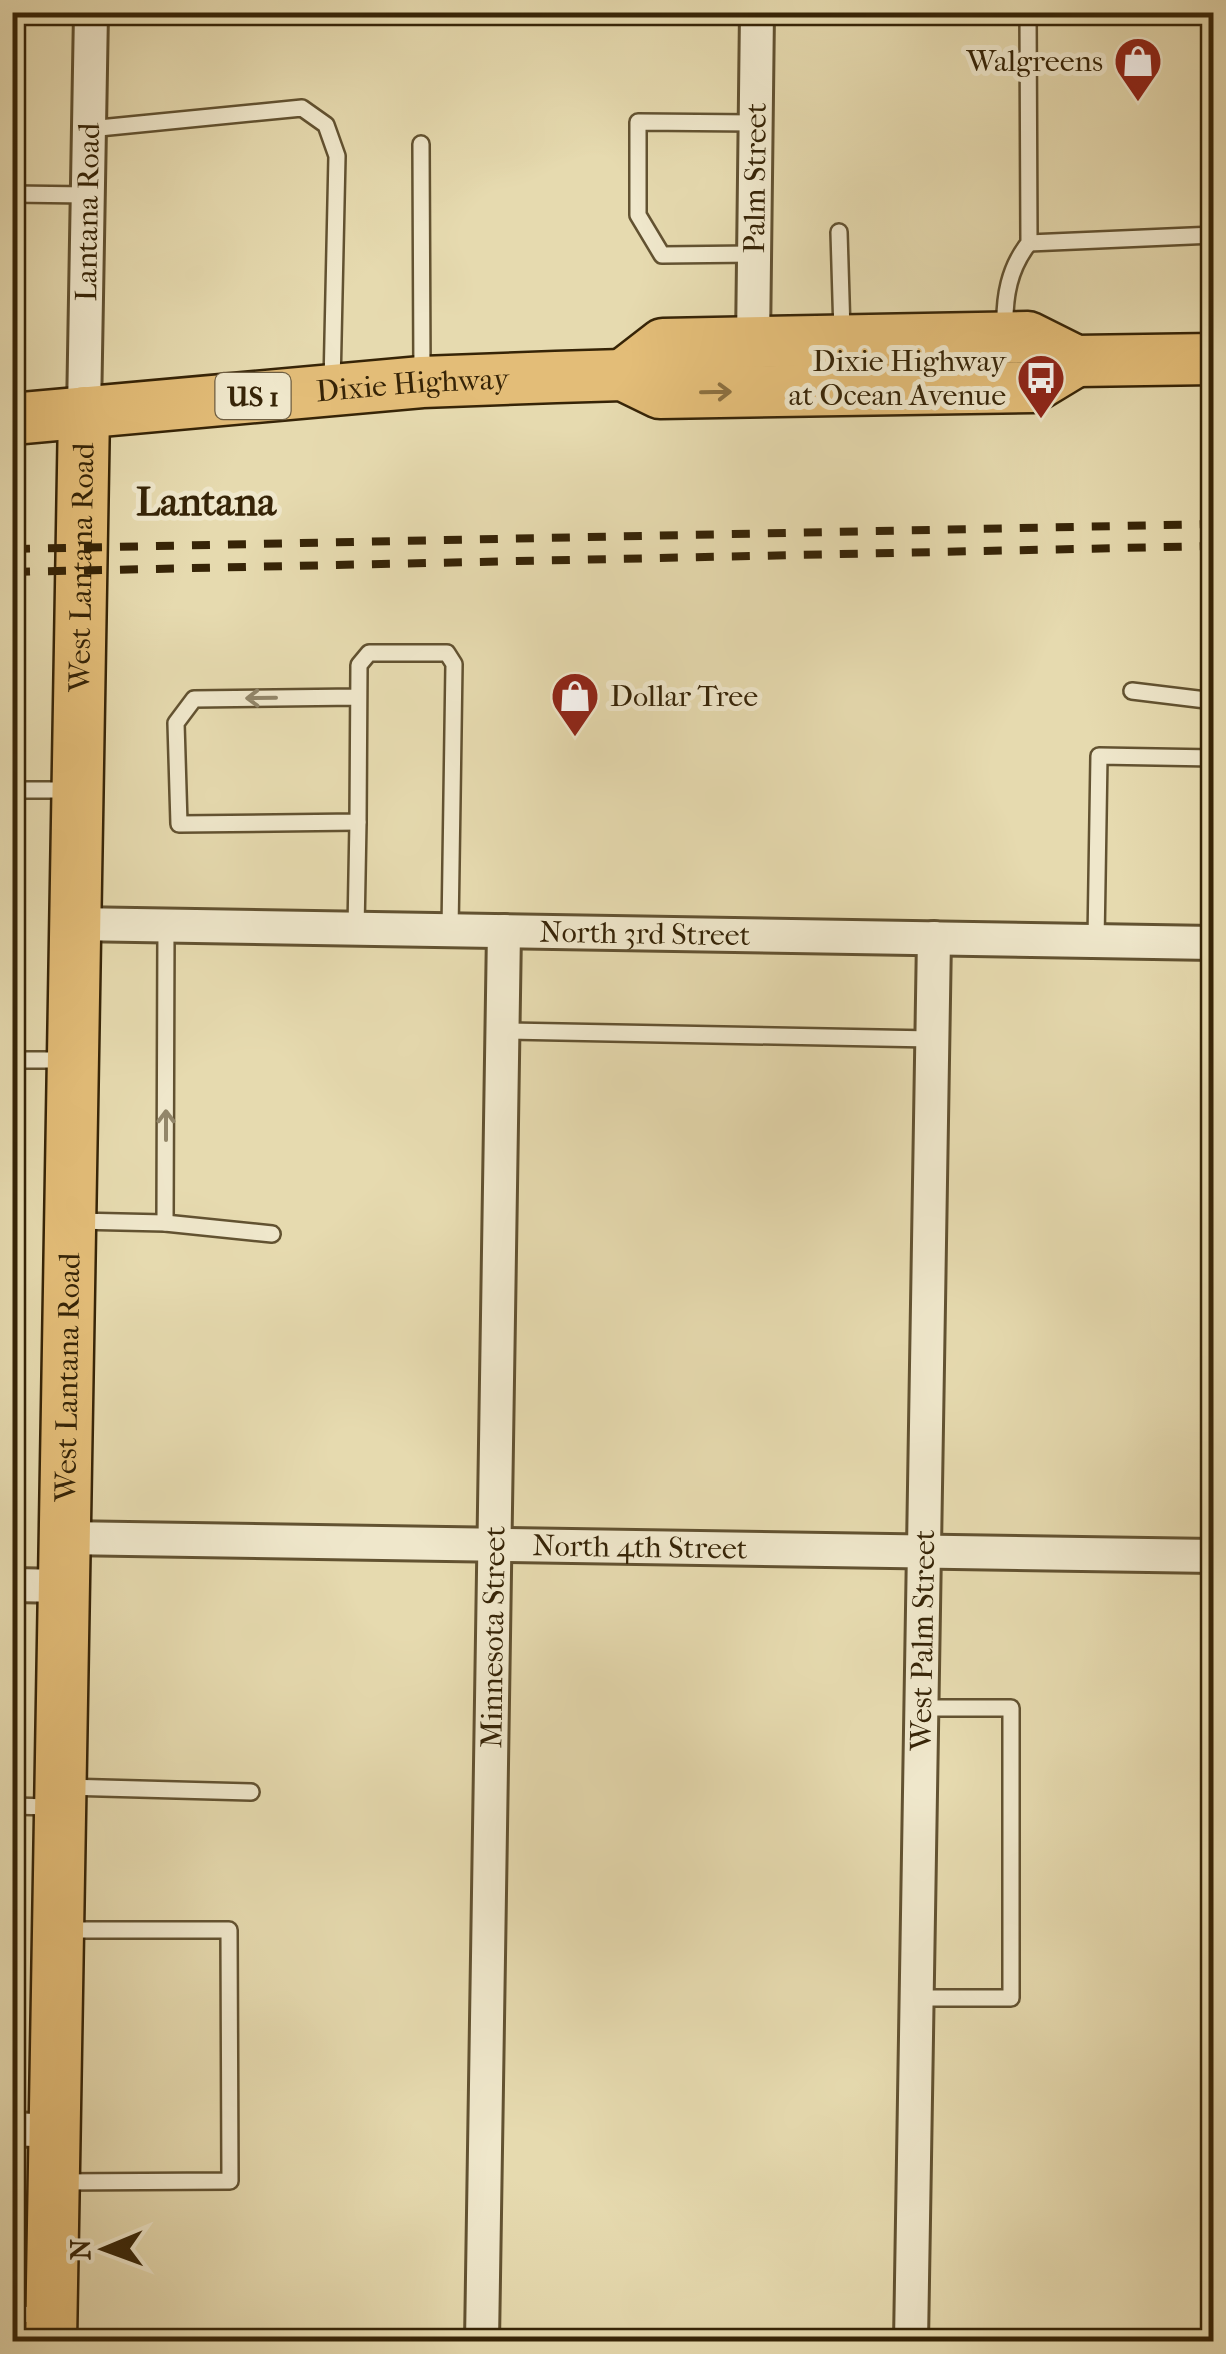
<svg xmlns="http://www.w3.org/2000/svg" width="1226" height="2354" viewBox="0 0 1226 2354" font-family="'IM FELL French Canon',serif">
	<rect width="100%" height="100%" fill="#e6daaf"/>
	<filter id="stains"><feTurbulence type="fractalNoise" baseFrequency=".002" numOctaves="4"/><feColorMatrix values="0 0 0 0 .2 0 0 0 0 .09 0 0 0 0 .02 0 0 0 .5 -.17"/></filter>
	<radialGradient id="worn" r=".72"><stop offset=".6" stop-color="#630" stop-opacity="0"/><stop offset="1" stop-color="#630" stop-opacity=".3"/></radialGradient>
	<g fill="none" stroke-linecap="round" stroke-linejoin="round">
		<!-- lane casing -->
		<g stroke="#625231" stroke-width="20">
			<g id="lane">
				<path d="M89,129L302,108L326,125L337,156L332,385"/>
				<path d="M421,144L422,373"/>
				<path d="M12,194L88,195"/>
				<path d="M12,219L13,194"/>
				<path d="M839,232L842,332"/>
				<path d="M1029,243L1214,235"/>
				<path d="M754,254L662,255L638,215V122L755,123"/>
				<path d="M1005,329C1004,297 1009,268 1029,243L1028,12"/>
				<path d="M1132,691L1214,701"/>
				<path d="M358,697L194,699L176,723L179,824L358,822L359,665L369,653H447L454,664L450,931"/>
				<path d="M12,790H69"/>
				<path d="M356,929L358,822"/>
				<path d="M1096,941L1099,756L1214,758"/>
				<path d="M502,1031L932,1039"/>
				<path d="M12,1060H68"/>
				<path d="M76,1221L165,1223L272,1234"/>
				<path d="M165,1223L166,926"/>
				<path d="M65,1787L251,1792"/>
				<path d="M12,1806L51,1807"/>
				<path d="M916,1998H1011V1708H921"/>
				<path d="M58,2182L230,2181L229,1930H66"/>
				<path d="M12,2314L43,2315"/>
			</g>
		</g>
		<!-- street casing -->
		<g stroke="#625231" stroke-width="38">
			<g id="street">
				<path id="s1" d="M753,343L757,12"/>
				<path id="s2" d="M84,412L91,12"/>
				<path id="s3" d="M75,924L1214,943"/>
				<path id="s4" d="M65,1538L1214,1556"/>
				<path d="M12,1585L64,1586"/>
				<path d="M12,2129L55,2131"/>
				<path id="s5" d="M482,2342L504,931"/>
				<path id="s6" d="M911,2342L934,938"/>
			</g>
		</g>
		<!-- primary casing -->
		<g stroke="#362407" stroke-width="55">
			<g id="primary">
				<path d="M623,375L663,344L1028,337L1076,361L1214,359"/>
				<path id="s7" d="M12,419L422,382L556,377L623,375L660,393L1033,387L1076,361"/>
				<path id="s8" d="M51,2342L84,412"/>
			</g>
		</g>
		<!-- lane -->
		<use href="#lane" stroke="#efe7cb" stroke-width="15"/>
		<!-- street -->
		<use href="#street" stroke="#efe7cb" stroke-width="32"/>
		<!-- primary -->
		<use href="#primary" stroke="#e3bd78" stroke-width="50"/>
		<!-- rail -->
		<g stroke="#362407" stroke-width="8" stroke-dasharray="18 18" stroke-linecap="butt">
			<path d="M12,549L1214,524"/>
			<path d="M12,572L1214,546"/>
		</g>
	</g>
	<!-- one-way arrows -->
	<defs><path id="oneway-shaft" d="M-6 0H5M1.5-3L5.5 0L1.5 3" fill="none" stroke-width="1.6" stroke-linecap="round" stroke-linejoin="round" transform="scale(2.5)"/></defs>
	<use stroke="#8c7040" href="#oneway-shaft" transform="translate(716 392) rotate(-1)"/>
	<g stroke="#928669">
		<use href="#oneway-shaft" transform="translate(261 698) rotate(179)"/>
		<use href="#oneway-shaft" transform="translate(166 1125) rotate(-90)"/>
	</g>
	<!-- icons -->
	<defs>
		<g id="shop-pin" transform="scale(2.5)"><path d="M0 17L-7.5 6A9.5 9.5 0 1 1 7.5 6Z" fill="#8f2418" stroke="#efe7cb"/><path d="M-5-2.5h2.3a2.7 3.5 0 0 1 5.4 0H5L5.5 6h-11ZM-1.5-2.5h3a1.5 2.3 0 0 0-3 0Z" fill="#fff"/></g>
		<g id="bus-pin" transform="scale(2.5)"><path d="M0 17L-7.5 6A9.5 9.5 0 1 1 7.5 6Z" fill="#8f2418" stroke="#efe7cb"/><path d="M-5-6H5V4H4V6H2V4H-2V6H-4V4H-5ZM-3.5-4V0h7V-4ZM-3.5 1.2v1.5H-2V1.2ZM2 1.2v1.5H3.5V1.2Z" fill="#fff"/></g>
	</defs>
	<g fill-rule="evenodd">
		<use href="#shop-pin" x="1138" y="61"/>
		<use href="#bus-pin" x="1041" y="378"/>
		<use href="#shop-pin" x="575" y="696"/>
	</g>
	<g text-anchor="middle" stroke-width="10" stroke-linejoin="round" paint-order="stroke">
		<!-- shield labels -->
		<rect fill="#efe7cb" stroke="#6e5e42" stroke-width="2.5" x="215.5" y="373" width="75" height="46" rx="8"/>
		<g font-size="28" font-weight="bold" fill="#362407">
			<text x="253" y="406">US 1</text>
		</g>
		<!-- poi labels -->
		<g font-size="30" fill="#362407" stroke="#efe7cb" text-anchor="end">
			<text x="1103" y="71">Walgreens</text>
			<text x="1006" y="371">Dixie Highway<tspan x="1006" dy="34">at Ocean Avenue</tspan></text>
			<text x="610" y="706" text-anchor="start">Dollar Tree</text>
		</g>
		<!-- street labels -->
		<g font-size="30" fill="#362407" stroke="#efe7cb">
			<text dy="10" stroke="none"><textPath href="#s1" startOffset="165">Palm Street</textPath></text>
			<text dy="10" stroke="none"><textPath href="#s2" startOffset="200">Lantana Road</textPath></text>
			<text dy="10" stroke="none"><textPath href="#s7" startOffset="402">Dixie Highway</textPath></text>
			<text dy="10" stroke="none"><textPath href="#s8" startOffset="1775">West Lantana Road</textPath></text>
			<text dy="10" stroke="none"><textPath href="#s3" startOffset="570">North 3rd Street</textPath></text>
			<text dy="10" stroke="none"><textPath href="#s8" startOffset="965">West Lantana Road</textPath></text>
			<text dy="10" stroke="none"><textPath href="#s4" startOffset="575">North 4th Street</textPath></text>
			<text dy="10" stroke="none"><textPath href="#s5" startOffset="705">Minnesota Street</textPath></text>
			<text dy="10" stroke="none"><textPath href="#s6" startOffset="702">West Palm Street</textPath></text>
		</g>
		<!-- district labels -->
		<g font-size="40" font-weight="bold" fill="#362407" stroke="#efe7cb">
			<text x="206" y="515">Lantana</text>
		</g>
	</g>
	<!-- margin -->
	<rect width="1226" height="2354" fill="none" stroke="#e6daaf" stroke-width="50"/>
	<rect x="15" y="15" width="1196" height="2324" fill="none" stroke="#362407" stroke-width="5"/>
	<rect x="25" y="25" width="1176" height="2304" fill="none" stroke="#362407" stroke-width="2.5"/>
	<!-- north arrow -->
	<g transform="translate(105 2249) rotate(269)" stroke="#efe7cb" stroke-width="8" paint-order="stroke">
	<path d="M0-8L18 38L0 25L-18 38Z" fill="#362407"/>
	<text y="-15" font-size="28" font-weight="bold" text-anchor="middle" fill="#362407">N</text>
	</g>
	<rect width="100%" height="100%" filter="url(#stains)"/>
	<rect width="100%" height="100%" fill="url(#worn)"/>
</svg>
